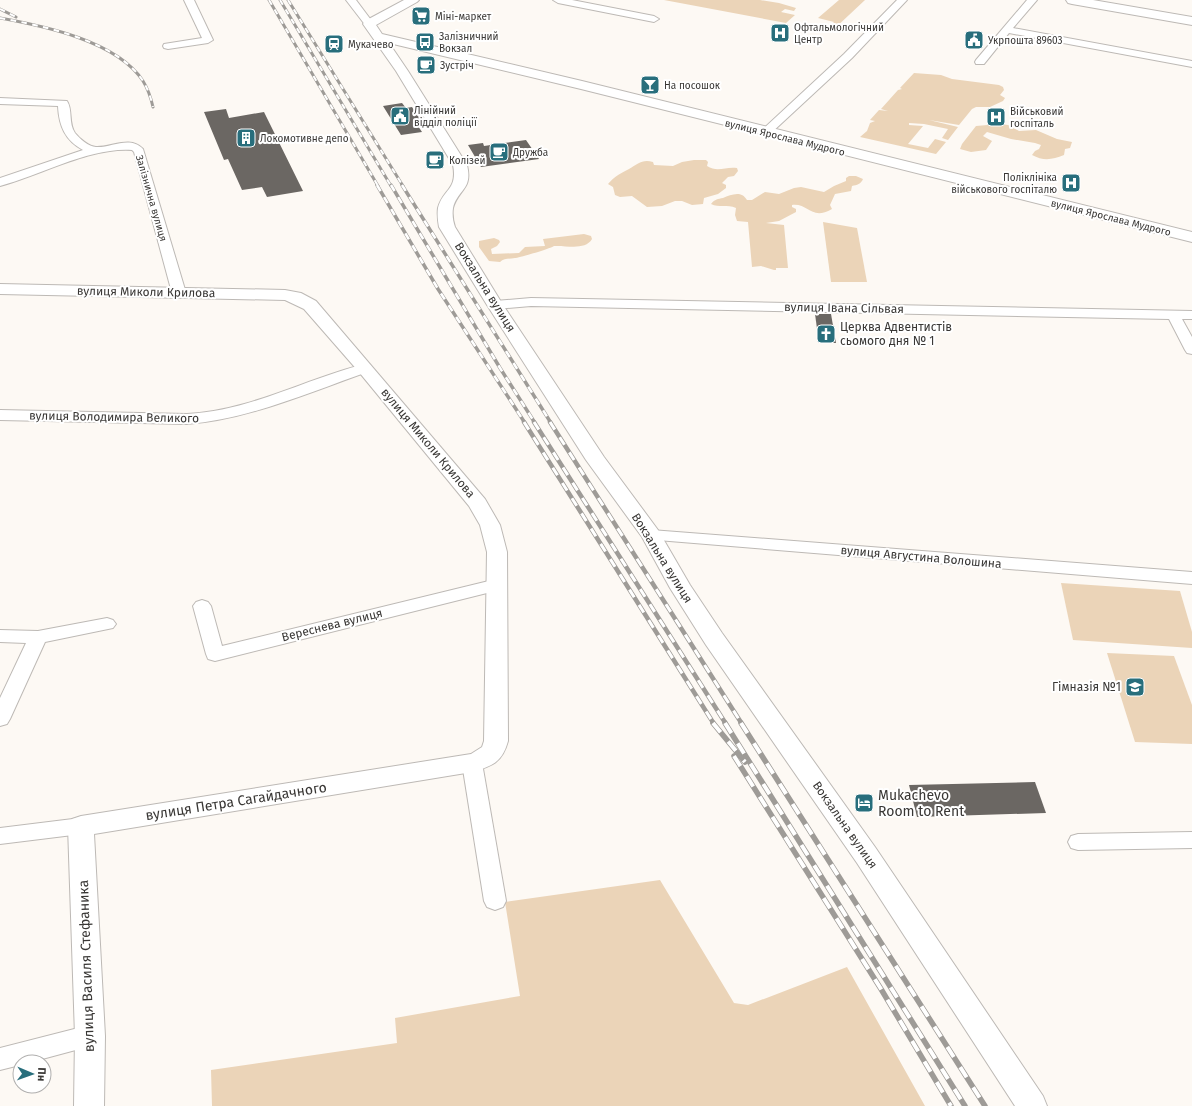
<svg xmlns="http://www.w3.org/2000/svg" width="1192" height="1106" viewBox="0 0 1192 1106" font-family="'Fira Sans',sans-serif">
	<rect width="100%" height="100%" fill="#fdf9f4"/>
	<!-- green -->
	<g fill="#ebd4b8">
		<path d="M664,0H760L779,3L796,8L794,11L785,9L781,12L795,15L786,23Z"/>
		<path d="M839,0H865L833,30L828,29L834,22L818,18Z"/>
		<path d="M914,73L941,75L952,79L999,85L1003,87L1004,90L1000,95L1005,98L1003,101L990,107H976L972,109L959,125L929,120L958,127L948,140L942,138L948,129L924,124L909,123V125L923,126L908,144L928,148L935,139L946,142L936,154L860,137L867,131L870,123L875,121L870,120L879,110L888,111L881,109L898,90L902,89L900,88Z"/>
		<path d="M999,124L1008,125L1019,131L1036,130L1057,139L1072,142L1070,148L1065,149L1064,155C1052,160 1043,161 1032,155L1035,151L1039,149L1041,145L1035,143L1011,139L987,132L983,136L992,141L986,150L971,152L960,149L962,144L976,126Z"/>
		<path d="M694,160H706L708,162L707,166C718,173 726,166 737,168L738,171L734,176L728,177L722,183L726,185V188L718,194L704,198L703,204L692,205L682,201H675L662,206L647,207L632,196L620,197L615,195L613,187L608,184C615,176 621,173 629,169C638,164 642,159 653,162L654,165L673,166L682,162Z"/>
		<path d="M849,176H856L863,179C861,184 857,185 852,186L851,191L835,194L830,205L832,209C811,221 809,203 792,205V207L796,209V212L779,221L766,223L784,225L788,268H776V270H774L761,266L752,267L748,222L737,221L735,215L736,208C727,204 719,208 711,204C715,199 718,199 723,198C731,195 741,190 747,200H752L765,192L779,194L794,188L801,187L824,192L834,186L846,181V178Z"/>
		<path d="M823,222L857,228L867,282H831Z"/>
		<path d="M584,234L591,236L592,239C585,251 566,245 554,246C552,248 519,258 515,258C510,259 504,258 500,262L489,261L479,247V241L494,238L499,240L500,242L497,246L491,249L492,254L519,253L525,247L545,246L543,239Z"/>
		<path d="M1061,583L1180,591L1192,632V648L1073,640Z"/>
		<path d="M1107,653L1174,656L1192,705V744L1135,742Z"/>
		<path d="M660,880L734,1003L748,1005L847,967L925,1106H212L211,1070L397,1043L395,1018L520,996L505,902Z"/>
	</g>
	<!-- building -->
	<g fill="#6b6763">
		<path d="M402,103L406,108L412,107L424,125L418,126L422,132L401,135L383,106Z"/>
		<path d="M226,109L229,118L264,112L303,191L267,197L262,187L242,190L228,159L224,160L204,112Z"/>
		<path d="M526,140L539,159L481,167L468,145L483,143L484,146Z"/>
		<path d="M815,314H831L836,343H819Z"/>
		<path d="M1035,782L1046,813L917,817L909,785Z"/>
	</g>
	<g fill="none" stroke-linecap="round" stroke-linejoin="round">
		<!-- minor casing -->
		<g stroke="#bdb9b5" stroke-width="2">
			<g id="minor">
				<path d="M184,0H194L213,40L208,43L168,49L164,48L163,46L164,44L202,38Z"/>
				<path d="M346,0H356L374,24L372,26H366Z"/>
				<path d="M553,0H572L654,16L659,19L654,22L558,3Z"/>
				<path d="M897,0H907L852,58L770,134H762L760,132L762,130L844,54Z"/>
				<path d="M1027,0H1037L1013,28L1192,61V67L1009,33L984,64H976L975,62L976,60Z"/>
				<path d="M0,98L67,101C73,110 68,123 75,133C79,138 89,147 96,147C111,148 130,135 143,149L186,293L184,296H174L172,293L134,152L132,150C90,147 41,175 0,186V178L83,150C65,140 59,126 58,106L0,104Z"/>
				<path d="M531,298L1192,311V319H1182L1192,337V354L1187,353L1185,350L1169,319L531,306L495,309L490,308L488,305L490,302L495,301Z"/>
				<path d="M365,364L370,365L372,368L370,371C313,391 247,420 187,424L0,420V410L187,414C250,411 305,379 365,364Z"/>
				<path d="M651,530L1192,572V584L645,539L643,535L645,531Z"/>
				<path d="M497,579L503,581L506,585L503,589L215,661L208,659L206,654L193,606L196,602L202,600L208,602L211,606L222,646Z"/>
				<path d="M107,618L113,620L116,624L113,628L45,642L10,719L7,724L0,726V698L26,643L0,642V630L38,631Z"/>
				<path d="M472,755L479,758L482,763L506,901L503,907L495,910L487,907L484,901L462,763L465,758Z"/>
				<path d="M81,818L88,820L91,826L88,832L81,834L0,844V828Z"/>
				<path d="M1192,832V848L1078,850L1071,848L1068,842L1071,836L1078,834Z"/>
				<path d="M90,1025L98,1028L102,1036L98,1044L31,1062H20V1065L0,1070V1048Z"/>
			</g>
		</g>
		<!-- tertiary casing -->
		<g stroke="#bdb9b5" stroke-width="2">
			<g id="tertiary">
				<path d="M404,0H419L417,2L376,25L382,34L582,81L1192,232V242L581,89L389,43L408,71L467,165C473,190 458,189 453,208C452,215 453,221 455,227L503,305L604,457L658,530L690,585L722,633L875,847L1043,1096L1047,1106H1015L857,863L706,645L670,588L642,537L586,460L487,305L439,227C438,221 437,215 438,208C443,189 458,190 453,165L396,71L363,24L365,21Z"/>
				<path d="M0,284L285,290L301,293L316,301L485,499L500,525L507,552L508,741C502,763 492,766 472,772L94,834L105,1036L104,1106H74L75,1036L68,826L72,819L81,816L471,754L482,747L484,741L487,552L480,525L469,506L359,372L304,309L285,300L0,294Z"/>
			</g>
		</g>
		<!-- secondary casing -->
		<g stroke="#bdb9b5" stroke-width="2">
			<path id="secondary" d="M1066,0H1093L1192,17V25L1072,4L1068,3Z"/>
		</g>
		<!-- minor -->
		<use href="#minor" fill="#fff" fill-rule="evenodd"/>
		<!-- tertiary -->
		<use href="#tertiary" fill="#fff" fill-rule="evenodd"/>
		<!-- secondary -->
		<use href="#secondary" fill="#fff" fill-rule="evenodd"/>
		<!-- rail-far3 casing -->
		<g stroke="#9e9b97" stroke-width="3">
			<g id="rail-far3">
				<path d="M269,0L378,186"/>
				<path d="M280,0L391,186"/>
				<path d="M288,0L403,186"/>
				<path d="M0,9L16,17"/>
				<path d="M0,18C44,26 117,41 143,81C148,89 151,98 153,107"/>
			</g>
		</g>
		<!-- rail-far2 casing -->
		<g stroke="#9e9b97" stroke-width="3.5">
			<g id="rail-far2">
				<path d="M377,185L438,289L525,423"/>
				<path d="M391,185L500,368L535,423"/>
				<path d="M402,185L551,423"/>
			</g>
		</g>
		<!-- rail-far1 casing -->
		<g stroke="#9e9b97" stroke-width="4.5">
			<g id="rail-far1">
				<path d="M524,422L714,724"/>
				<path d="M534,422L726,724"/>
				<path d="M550,422L742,724"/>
			</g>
		</g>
		<!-- rail casing -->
		<g stroke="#9e9b97" stroke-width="5.5">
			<g id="rail">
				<path d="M713,723L745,762"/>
				<path d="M725,723L965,1106"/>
				<path d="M741,723L985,1106"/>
				<path d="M734,756L881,989L951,1106"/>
			</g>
		</g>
		<!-- rail-far3 -->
		<use href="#rail-far3" stroke="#fff" stroke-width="2" stroke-dasharray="5.5" stroke-linecap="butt"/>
		<!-- rail-far2 -->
		<use href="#rail-far2" stroke="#fff" stroke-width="2.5" stroke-dasharray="7" stroke-linecap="butt"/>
		<!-- rail-far1 -->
		<use href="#rail-far1" stroke="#fff" stroke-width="3" stroke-dasharray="9" stroke-linecap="butt"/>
		<!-- rail -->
		<use href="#rail" stroke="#fff" stroke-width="4" stroke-dasharray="12" stroke-linecap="butt"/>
	</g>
	<!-- icons -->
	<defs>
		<g id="supermarket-square" transform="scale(1)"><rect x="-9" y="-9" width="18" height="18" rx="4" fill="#286e7c" stroke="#fff"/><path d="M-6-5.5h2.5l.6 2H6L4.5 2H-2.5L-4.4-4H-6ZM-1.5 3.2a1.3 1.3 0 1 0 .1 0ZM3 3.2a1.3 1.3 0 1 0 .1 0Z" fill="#fff"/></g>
		<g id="hospital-square" transform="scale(1)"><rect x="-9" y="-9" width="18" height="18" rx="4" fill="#286e7c" stroke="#fff"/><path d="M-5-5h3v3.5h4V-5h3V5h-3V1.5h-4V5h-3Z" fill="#fff"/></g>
		<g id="civic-square" transform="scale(1)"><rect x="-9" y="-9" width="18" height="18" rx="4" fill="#286e7c" stroke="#fff"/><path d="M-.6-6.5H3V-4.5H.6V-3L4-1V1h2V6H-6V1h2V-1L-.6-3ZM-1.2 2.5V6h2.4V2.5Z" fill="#fff"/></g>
		<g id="bus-square" transform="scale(1)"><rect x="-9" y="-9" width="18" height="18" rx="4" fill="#286e7c" stroke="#fff"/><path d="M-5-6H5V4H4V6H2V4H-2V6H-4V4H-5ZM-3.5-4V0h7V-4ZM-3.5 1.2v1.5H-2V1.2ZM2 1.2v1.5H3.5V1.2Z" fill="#fff"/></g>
		<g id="station-square" transform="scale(1)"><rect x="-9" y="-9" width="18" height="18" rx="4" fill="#286e7c" stroke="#fff"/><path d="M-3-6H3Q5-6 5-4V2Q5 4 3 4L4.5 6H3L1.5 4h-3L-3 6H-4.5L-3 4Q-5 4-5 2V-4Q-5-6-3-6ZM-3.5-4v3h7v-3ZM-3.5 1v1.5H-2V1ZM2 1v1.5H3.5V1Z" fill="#fff"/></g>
		<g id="cafe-square" transform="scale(1)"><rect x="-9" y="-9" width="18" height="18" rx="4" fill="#286e7c" stroke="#fff"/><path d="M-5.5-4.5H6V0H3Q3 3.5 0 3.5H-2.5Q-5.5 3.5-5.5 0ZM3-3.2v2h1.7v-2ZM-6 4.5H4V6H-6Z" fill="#fff"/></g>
		<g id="bar-square" transform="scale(1)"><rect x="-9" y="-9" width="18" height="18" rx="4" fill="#286e7c" stroke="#fff"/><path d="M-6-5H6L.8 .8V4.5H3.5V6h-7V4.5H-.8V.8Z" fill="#fff"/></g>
		<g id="building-square" transform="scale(1)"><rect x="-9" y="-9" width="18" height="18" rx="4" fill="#286e7c" stroke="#fff"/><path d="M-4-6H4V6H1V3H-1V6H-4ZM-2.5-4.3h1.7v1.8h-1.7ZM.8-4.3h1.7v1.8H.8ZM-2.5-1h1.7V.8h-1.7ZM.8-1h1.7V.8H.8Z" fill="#fff"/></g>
		<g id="church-square" transform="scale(1)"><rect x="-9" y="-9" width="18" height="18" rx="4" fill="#286e7c" stroke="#fff"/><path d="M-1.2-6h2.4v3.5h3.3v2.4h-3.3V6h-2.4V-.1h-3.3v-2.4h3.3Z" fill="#fff"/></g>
		<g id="school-square" transform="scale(1)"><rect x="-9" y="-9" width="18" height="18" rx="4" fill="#286e7c" stroke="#fff"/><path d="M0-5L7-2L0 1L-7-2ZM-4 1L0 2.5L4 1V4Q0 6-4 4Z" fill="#fff"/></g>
		<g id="hotel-square" transform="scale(1)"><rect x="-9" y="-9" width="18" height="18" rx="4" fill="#286e7c" stroke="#fff"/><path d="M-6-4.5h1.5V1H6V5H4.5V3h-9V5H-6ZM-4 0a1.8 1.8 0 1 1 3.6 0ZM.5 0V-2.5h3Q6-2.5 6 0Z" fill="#fff"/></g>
	</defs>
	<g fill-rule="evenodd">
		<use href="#supermarket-square" x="421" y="16"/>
		<use href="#hospital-square" x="780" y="33"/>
		<use href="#civic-square" x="974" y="40"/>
		<use href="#bus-square" x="425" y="42"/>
		<use href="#station-square" x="334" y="44"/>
		<use href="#cafe-square" x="426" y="65"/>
		<use href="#bar-square" x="650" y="85"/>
		<use href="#civic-square" x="400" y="116"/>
		<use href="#hospital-square" x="996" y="117"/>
		<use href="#building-square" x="246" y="138"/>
		<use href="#cafe-square" x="499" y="152"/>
		<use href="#cafe-square" x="435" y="160"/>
		<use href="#hospital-square" x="1071" y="183"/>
		<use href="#church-square" x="826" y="334"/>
		<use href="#school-square" x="1135" y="687"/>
		<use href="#hotel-square" x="864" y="803"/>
	</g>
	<g text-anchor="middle" stroke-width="4" stroke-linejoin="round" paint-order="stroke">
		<!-- far-poi labels -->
		<g font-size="10" fill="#393735" stroke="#fff" text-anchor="start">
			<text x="435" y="20">Міні-маркет</text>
			<text x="794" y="31">Офтальмологічний<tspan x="794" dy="12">Центр</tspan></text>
			<text x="439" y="40">Залізничний<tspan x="439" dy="12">Вокзал</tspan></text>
			<text x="988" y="44">Укрпошта 89603</text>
			<text x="348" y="48">Мукачево</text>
			<text x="440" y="69">Зустріч</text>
			<text x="664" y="89">На посошок</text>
			<text x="414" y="114">Лінійний<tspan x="414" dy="12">відділ поліції</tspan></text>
			<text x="1010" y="115">Військовий<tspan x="1010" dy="12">госпіталь</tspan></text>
			<text x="260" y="142">Локомотивне депо</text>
			<text x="513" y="156">Дружба</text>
			<text x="449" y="164">Колізей</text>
			<text x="1057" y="181" text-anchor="end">Поліклініка<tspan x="1057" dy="12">військового госпіталю</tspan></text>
		</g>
		<!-- far-street labels -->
		<g font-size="10" fill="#393735" stroke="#fff">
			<text transform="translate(785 137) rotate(14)" y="4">вулиця Ярослава Мудрого</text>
			<text transform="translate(152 198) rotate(74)" y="4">Залізнична вулиця</text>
			<text transform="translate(1111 217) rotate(14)" y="4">вулиця Ярослава Мудрого</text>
		</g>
		<!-- street labels -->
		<g font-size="12" fill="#393735" stroke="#fff">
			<text transform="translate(485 287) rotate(58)" y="4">Вокзальна вулиця</text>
			<text transform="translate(146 292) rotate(1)" y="4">вулиця Миколи Крилова</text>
			<text transform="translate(844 308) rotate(1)" y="4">вулиця Івана Сільвая</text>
			<text transform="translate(114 417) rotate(1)" y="4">вулиця Володимира Великого</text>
			<text transform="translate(428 443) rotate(50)" y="4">вулиця Миколи Крилова</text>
			<text transform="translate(921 557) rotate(5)" y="4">вулиця Августина Волошина</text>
			<text transform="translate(662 558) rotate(58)" y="4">Вокзальна вулиця</text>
			<text transform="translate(332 625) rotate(-14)" y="4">Вереснева вулиця</text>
			<text transform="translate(845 825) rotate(55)" y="4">Вокзальна вулиця</text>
		</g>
		<!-- poi labels -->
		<g font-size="12" fill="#393735" stroke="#fff" text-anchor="start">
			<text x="840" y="331">Церква Адвентистів<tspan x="840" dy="14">сьомого дня № 1</tspan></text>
			<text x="1121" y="691" text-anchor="end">Гімназія №1</text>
		</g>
		<!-- near-poi labels -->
		<g font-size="14" fill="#393735" stroke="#fff" text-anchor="start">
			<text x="878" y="800">Mukachevo<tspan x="878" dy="16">Room to Rent</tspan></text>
		</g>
		<!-- near-street labels -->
		<g font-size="14" fill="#393735" stroke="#fff">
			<text transform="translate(236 801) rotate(-9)" y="5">вулиця Петра Сагайдачного</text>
			<text transform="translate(86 966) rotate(-92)" y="5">вулиця Василя Стефаника</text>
		</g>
	</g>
	<!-- north arrow -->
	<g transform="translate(32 1074) rotate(92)"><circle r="19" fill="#ffffff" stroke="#b0afae"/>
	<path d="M0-3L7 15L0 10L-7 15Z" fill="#286e7c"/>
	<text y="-6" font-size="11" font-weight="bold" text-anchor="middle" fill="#393735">Пн</text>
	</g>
</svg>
